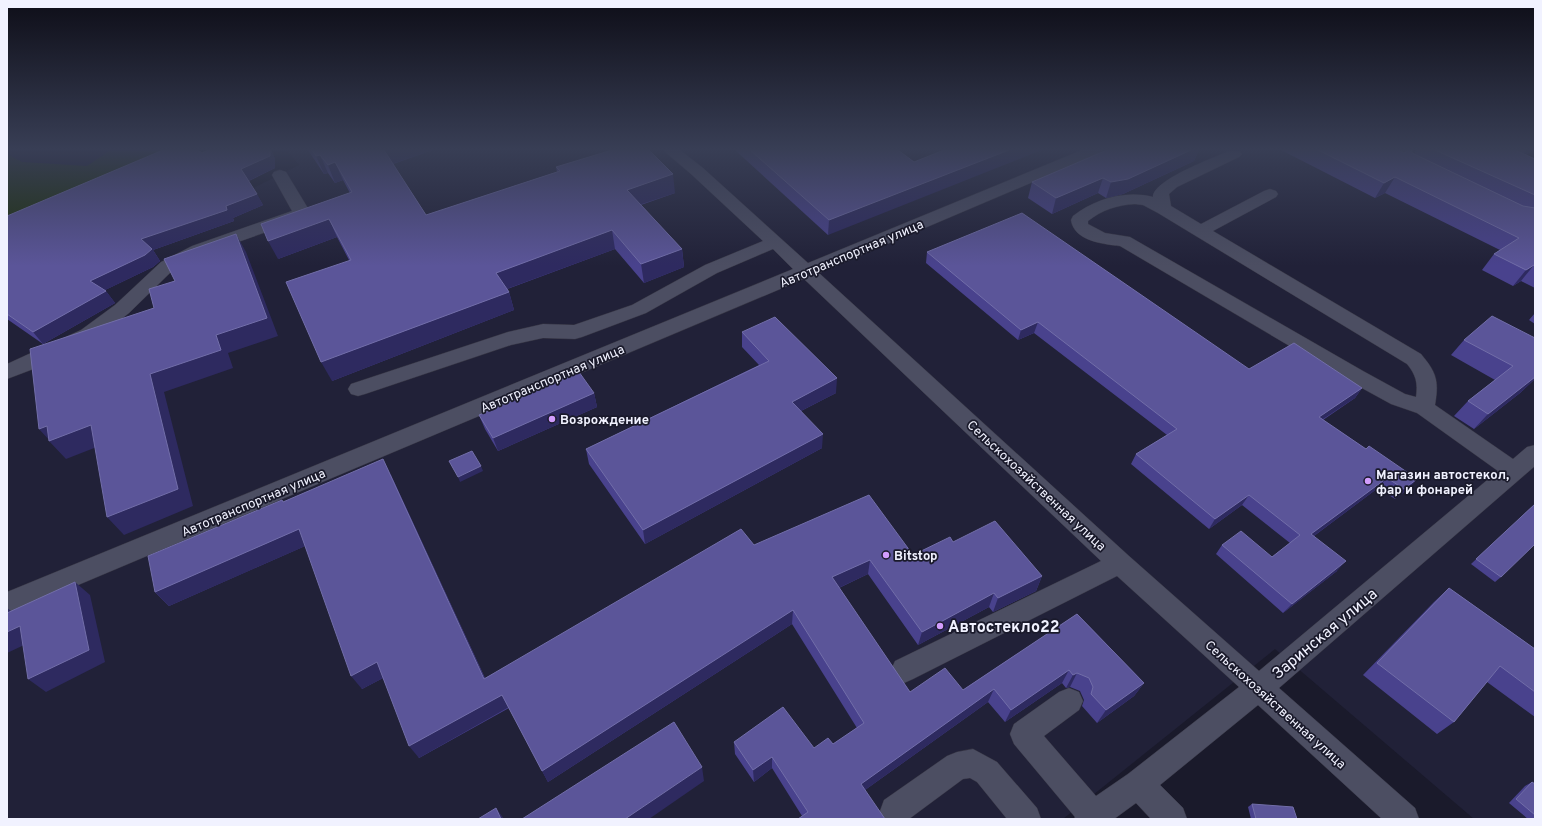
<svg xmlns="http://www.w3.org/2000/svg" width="1542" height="826" viewBox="0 0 1542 826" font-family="Overpass,sans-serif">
	<rect width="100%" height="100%" fill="#1a1a2b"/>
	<!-- built -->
	<path fill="#212138" d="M287,150H1535V819H1474L1275,649L1063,819H7V313L299,165Z"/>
	<!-- green -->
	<path fill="#1e310a" d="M111,150H197L7,230V154L22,162L87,166Z"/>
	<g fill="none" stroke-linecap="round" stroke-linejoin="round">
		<!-- minor casing -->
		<g stroke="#353442" stroke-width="1">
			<g id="minor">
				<path d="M663,150H680L703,168L808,263L1082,150H1103L1101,153L819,273L1129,556L1259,671L1498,471L1417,413L1391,404L1349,381L1120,246C1103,244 1074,241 1071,220L1073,216C1095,199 1125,190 1153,197C1153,180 1213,158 1229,151H1239L1242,154L1239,157L1177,187L1169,194L1171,206L1201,224L1264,191L1270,189L1276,191L1278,194L1276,197L1213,231L1421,354C1437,373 1439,381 1435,405L1513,459L1527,447L1535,445V466L1279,688L1415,808L1419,819H1382L1258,705L1160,785L1183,808L1187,819H1151L1136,803L1114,819H1074L1075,817L1014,744L1010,734L1014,724L1059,692L1069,688L1079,692L1083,701L1079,710L1044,736L1096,796L1128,774L1239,687L1117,576L913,679L904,683L895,679L891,670L895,661L1101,561L804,279L7,615V592L793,269L773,249L717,273L646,313L582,337L575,339L543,338L511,345L365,394L358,396L351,394L348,389L351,384L508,332L543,324L574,325L632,305L705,265L763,241L691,174ZM1135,204L1143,205L1158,213L1407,364C1416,375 1418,383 1416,397L1405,394L1363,371L1130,237L1105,233L1088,224V221C1102,210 1117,205 1135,204Z"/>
				<path d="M1398,150H1414L1409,157L1427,167L1429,170L1427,173C1415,176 1400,168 1393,158Z"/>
				<path d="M280,170L286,172L309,210L306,218L204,254L173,270L129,313L95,340L36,368L7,379V364L81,330L115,305L161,262L192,246L292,211L272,175L274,172Z"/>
				<path d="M973,749L997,762L1037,808L1041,819H1007L977,782L970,778L963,779L909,819H883L880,811L884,800L947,756L957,752Z"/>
			</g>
		</g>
		<!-- minor -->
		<use href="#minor" fill="#4c4e62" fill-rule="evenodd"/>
	</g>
	<!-- wall -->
	<g fill="#49428d">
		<path d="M271,150L275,159V168L249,181L263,205L233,218L234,221L153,250L160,261L153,267L105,290L115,303L43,344L7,319V216L202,153Z"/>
		<path d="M308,150H433L393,164L426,215L557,172L556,167L675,193L641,205L682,249L684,267L644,283L615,249L507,289L509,292L514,310L332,381L349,260L337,237L278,259L350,193L343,180L335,183L328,173L324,174Z"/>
		<path d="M735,150H898L914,162L828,235Z"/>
		<path d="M1107,150H1199L1194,161L1123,194L1106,198L1098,193L1052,214L1028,198L1032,182Z"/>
		<path d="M1281,150H1398L1404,153L1414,154L1416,150H1533L1526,155L1535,159V288L1521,281L1513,286L1482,270L1494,254L1500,250L1385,193L1375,198Z"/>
		<path d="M927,252L1249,369L1362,388L1355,398L1323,420L1366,449L1417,479L1408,489L1395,499L1378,488L1314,536L1337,571L1283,613L1216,554L1222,545L1272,557L1290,543L1242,505L1209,529L1131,464L1136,454L1167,435L1034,333L1018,340L926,263Z"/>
		<path d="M1535,313V324L1529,320Z"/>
		<path d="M742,332L836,393L801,411L822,448L645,544L589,464L586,449L759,365L742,347Z"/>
		<path d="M1535,338V379L1520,393L1474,429L1454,416L1468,401L1495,380L1451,355L1464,340Z"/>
		<path d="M594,393L597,407L498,451L485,429L479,415Z"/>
		<path d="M391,475L485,678L754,545L913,555L953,542L1042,576L1036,591L993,612L989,607L918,645L868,574L839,588L910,692L963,690L1077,614L1144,683L1134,696L1097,723L1082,706L1084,700L1080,691L1070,687L1066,688L1062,683L1005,722L988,702L865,790L802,816L772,768L754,782L735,754L734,742L814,748L833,744L857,728L792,624L548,782L509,708L419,758L383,678L362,689L305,546L169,606L155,592L282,500L283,502Z"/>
		<path d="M1535,504L1501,577L1495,582L1471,564Z"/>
		<path d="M1449,588L1535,649V717L1487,682L1454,722L1437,734L1363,675L1434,602Z"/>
		<path d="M1532,782L1535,784V819H1528L1509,803L1525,786Z"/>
		<path d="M1252,804L1297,819H1251L1248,807Z"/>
	</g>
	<!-- shaded-wall -->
	<g fill="#2e2a60">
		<path d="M270,150H271L275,159V168L248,181L241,169Z"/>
		<path d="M383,150H433L389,165Z"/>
		<path d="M1009,150H1042L828,235L829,220Z"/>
		<path d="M1187,150H1199L1194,161L1123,194L1106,198L1111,182Z"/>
		<path d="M1526,150H1533L1521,158Z"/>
		<path d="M320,155L328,173L324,174L316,156Z"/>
		<path d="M335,162L343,180L335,183L328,165Z"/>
		<path d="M673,174L675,193L630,208L627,190Z"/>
		<path d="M1395,177L1385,193L1375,198L1384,183Z"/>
		<path d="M1103,178L1098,193L1052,214L1056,198Z"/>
		<path d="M257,194L263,205L233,218L234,221L153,250L160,261L153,267L99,293L90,281L141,239Z"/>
		<path d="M329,219L337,237L278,259L268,241Z"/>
		<path d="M612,230L615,249L501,291L496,273Z"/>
		<path d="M236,234L246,252L278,336L228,353L233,368L164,392L193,506L124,535L107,517L150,374L216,335Z"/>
		<path d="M682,249L684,267L644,283L641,264Z"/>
		<path d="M1534,265L1521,281L1513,286L1526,270Z"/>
		<path d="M106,291L115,303L43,344L33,332Z"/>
		<path d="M509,292L514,310L332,381L321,362Z"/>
		<path d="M1038,322L1034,333L1018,340L1021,330Z"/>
		<path d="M1535,377V379L1520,393L1474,429L1488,414Z"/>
		<path d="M837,378L836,393L791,416L792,402Z"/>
		<path d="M1362,388L1355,398L1311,427L1319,417Z"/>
		<path d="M594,393L597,407L498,451L493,438Z"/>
		<path d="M91,425L107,443L66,459L49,441H50L39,429L47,426Z"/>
		<path d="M823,434L822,448L645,544L643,530Z"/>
		<path d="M383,459L391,475L491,692L484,679Z"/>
		<path d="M481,466L483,471L460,482L458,477Z"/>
		<path d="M1387,478L1378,488L1303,544L1311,534Z"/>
		<path d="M1417,479L1408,489L1395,499L1404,489Z"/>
		<path d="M1249,495L1242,505L1209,529L1215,519Z"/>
		<path d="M299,529L310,544L169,606L155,592Z"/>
		<path d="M870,560L868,574L830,592L832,577Z"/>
		<path d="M1346,561L1337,571L1283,613L1292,604Z"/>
		<path d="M1042,576L1036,591L993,612L998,598Z"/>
		<path d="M75,582L90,595L105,662L46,692L28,679Z"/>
		<path d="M994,593L989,607L918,645L922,632Z"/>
		<path d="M7,608L22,619L7,614Z"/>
		<path d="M793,610L792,624L548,782L542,771Z"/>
		<path d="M20,626L37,639L7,653V632Z"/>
		<path d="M377,662L387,676L362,689L351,676Z"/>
		<path d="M1069,670L1062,683L1005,722L1011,710Z"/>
		<path d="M1077,673L1070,687L1066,688L1073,675Z"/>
		<path d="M1144,683L1134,696L1097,723L1106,710Z"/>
		<path d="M994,689L988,702L858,795L861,784Z"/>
		<path d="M502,695L509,707L419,758L409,746Z"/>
		<path d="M772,757V768L754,782L753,770Z"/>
		<path d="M702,767L704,781L649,819H625Z"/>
		<path d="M496,808L504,819H501Z"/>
	</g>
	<!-- building -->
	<g fill="#5b5599" stroke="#726ea9">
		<path d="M163,150H198L202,153L208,150H270V156L241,169L257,194L226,206L227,210L141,239L152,249L145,255L90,281L106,291L33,332L7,314V216Z"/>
		<path d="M312,150H384L426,215L560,171L556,167L612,150H649L673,174L627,190L682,249L641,264L612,230L496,273L509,292L321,362L286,282L351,260L329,219L268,241L261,224L352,192L335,162L328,165L320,155L316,156Z"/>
		<path d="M750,150H898L914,162L944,150H1009L829,220Z"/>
		<path d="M1107,150H1191L1128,179L1111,182L1103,178L1056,198L1032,182Z"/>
		<path d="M1318,150H1398L1404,153L1409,150L1414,154L1523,206L1535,208V266L1534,265L1526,270L1494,254L1519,238L1395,177L1384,183Z"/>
		<path d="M1435,150H1515L1535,159V195Z"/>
		<path d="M1022,213L1249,369L1294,343L1362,388L1319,417L1366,449L1369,446L1417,479L1404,489L1387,478L1311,534L1346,561L1292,604L1222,545L1241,531L1272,557L1300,535L1249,495L1215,519L1136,454L1177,429L1038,322L1021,330L927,252Z"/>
		<path d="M236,234L267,318L216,335L221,350L150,374L178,489L107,517L91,425L49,441L47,426L39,429L30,349L154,308L149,289L175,281L164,259Z"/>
		<path d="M1492,316L1535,338V377L1488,414L1468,401L1513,366L1464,340Z"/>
		<path d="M775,317L837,378L792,402L823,434L643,530L586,449L769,361L742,332Z"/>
		<path d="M579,372L594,393L493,438L479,415Z"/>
		<path d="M472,451L481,466L458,477L449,461Z"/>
		<path d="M383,459L484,679L741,529L754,545L869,495L913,555L950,537L953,542L995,521L1042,576L998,598L994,593L922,632L870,560L832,577L910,692L945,668L963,690L1077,614L1144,683L1106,710L1091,694L1093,687L1089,678L1077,673L1073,675L1069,670L1011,710L994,689L861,784L885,819H798L808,812L772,757L753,770L734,742L783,707L814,748L828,738L833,744L864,723L793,610L542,771L502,695L409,746L377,662L351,676L299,529L155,592L148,556L282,500L283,502Z"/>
		<path d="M1535,504V544L1501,577L1476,559Z"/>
		<path d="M75,582L89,650L28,679L20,626L7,632V613Z"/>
		<path d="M1449,588L1535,649V692L1500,666L1454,722L1377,663Z"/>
		<path d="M674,722L702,767L625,819H522Z"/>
		<path d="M1532,782L1535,784V815L1516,799Z"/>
		<path d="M1252,804L1293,807L1297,819H1256Z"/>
		<path d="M496,808L501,819H478Z"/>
	</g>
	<!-- sky -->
	<linearGradient id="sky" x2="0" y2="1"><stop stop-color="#0e0e18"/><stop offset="0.56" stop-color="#383e55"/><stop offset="1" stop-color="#383e55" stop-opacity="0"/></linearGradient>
	<rect width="1542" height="266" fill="url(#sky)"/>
	<!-- markers -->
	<g fill="#d29dfd" stroke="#1a1a2b" stroke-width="1.5">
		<circle cx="552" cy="419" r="4"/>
		<circle cx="1368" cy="481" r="4"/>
		<circle cx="886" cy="555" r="4"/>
		<circle cx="940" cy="626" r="4"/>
	</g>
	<g text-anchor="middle" stroke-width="3.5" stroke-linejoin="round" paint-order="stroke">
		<!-- street labels -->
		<g font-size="13" fill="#f1f2ff" stroke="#1a1a2b">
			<text transform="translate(851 253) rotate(-23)" y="5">Автотранспортная улица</text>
			<text transform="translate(552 378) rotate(-23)" y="5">Автотранспортная улица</text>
			<text transform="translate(1037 485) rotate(43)" y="5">Сельскохозяйственная улица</text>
			<text transform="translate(253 502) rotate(-23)" y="5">Автотранспортная улица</text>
			<text transform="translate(1276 704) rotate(42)" y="5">Сельскохозяйственная улица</text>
		</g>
		<!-- poi labels -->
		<g font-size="13" font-weight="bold" fill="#f1f2ff" stroke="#1a1a2b" text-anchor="start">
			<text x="560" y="424">Возрождение</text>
			<text x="1376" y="479">Магазин автостекол,<tspan x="1376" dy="15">фар и фонарей</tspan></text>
			<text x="894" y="560">Bitstop</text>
		</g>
		<!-- near-poi labels -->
		<g font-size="16" font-weight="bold" fill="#f1f2ff" stroke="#1a1a2b" text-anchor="start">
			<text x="948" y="632">Автостекло22</text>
		</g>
		<!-- near-street labels -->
		<g font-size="16" fill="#f1f2ff" stroke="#1a1a2b">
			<text transform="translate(1324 633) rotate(-40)" y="6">Заринская улица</text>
		</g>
	</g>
	<!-- border -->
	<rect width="1542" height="826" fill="none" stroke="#f1f2ff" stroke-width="16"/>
</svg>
